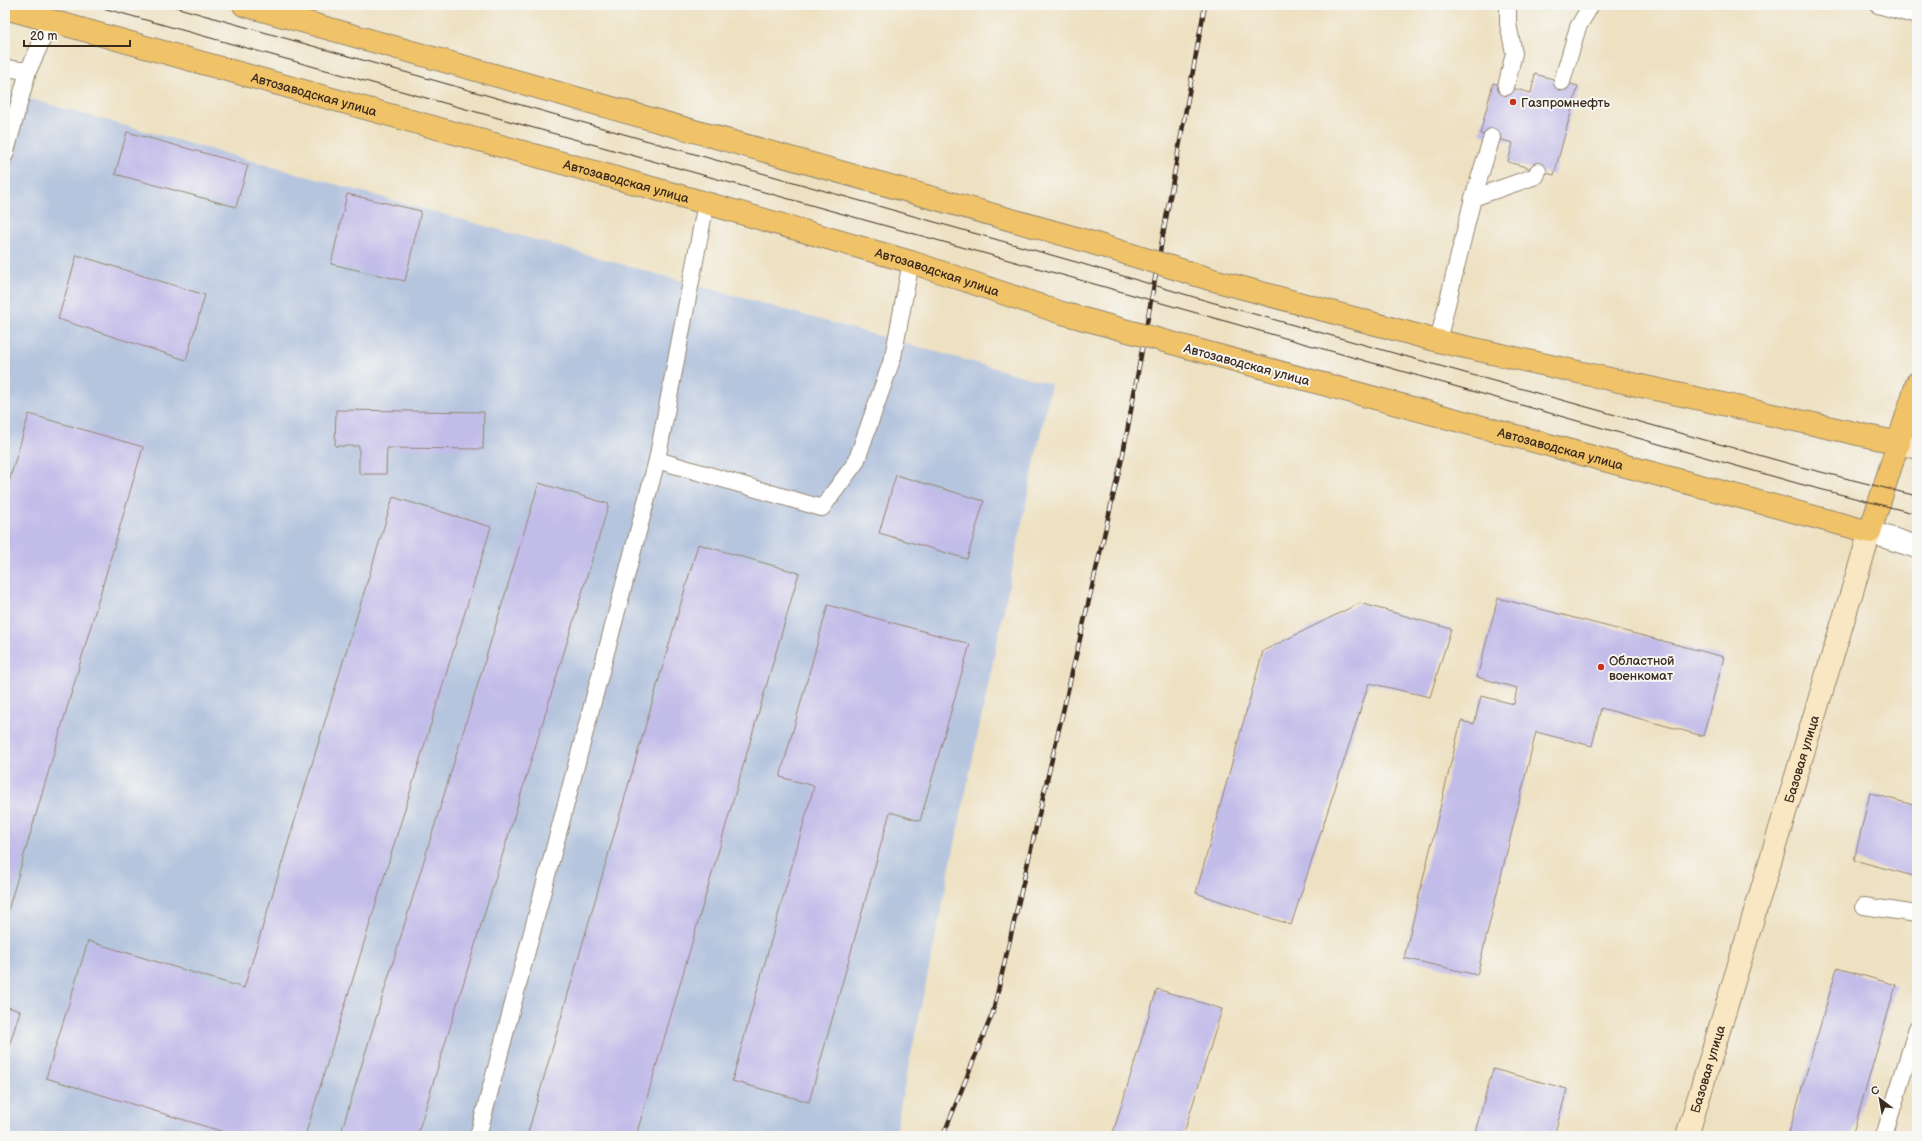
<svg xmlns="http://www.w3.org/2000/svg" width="1922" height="1141" viewBox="0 0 1922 1141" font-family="'Balsamiq Sans',sans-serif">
	<rect width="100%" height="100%" fill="#f6f6f2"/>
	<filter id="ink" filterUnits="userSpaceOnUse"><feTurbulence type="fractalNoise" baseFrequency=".025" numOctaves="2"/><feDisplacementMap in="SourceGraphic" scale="8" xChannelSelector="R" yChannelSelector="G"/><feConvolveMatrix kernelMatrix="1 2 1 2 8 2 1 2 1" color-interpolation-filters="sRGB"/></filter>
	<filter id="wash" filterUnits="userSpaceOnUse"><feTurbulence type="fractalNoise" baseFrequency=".012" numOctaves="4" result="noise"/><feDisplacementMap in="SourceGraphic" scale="16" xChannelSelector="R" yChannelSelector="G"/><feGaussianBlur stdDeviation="0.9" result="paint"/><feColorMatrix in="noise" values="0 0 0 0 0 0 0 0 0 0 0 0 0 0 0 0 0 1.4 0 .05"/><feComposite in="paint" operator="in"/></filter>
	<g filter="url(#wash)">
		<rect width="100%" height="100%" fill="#eee1c2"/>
		<!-- industrial -->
		<path fill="#b6c5de" d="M5,92L1051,384L894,1136H5Z"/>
		<g id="blocks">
			<!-- building -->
			<g fill="#c2bce9">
				<path d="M1535,74L1578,86L1554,175L1508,162L1513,143L1480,134L1493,83L1531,93Z"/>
				<path d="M127,132L248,165L236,207L115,174Z"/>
				<path d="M347,194L421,211L405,281L331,264Z"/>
				<path d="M77,255L205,295L186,360L58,319Z"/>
				<path d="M336,410L484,412L483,449L387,448L386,474H359V446H335Z"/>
				<path d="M29,414L143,447L5,921V495Z"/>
				<path d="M896,475L984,501L967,559L879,533Z"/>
				<path d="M539,483L609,504L417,1136H340Z"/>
				<path d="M393,497L491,527L305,1136H237L46,1078L88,941L244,988Z"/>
				<path d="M698,544L799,573L636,1136H527Z"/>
				<path d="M1498,598L1724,657L1703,736L1601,708L1592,746L1536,732L1477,975L1404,958L1461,721L1474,724L1481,696L1514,704L1517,688L1477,677Z"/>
				<path d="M1360,603L1451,629L1430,697L1369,683L1291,925L1196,893L1263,651Z"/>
				<path d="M828,605L970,644L920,821L890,812L809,1102L732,1081L814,786L780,777Z"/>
				<path d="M1870,793L1917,806V877L1854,860Z"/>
				<path d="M1837,968L1896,985L1852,1136H1788Z"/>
				<path d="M1157,989L1222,1009L1183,1136H1112Z"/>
				<path d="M5,1006L20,1011L5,1059Z"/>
				<path d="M1493,1069L1567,1089L1554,1136H1474Z"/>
			</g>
		</g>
	</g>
	<g filter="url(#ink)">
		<use href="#blocks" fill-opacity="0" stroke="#948670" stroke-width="1"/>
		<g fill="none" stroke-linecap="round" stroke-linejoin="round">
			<!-- lane casing -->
			<g stroke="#948670" stroke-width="18">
				<g id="lane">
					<path d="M1878,5L1917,16"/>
					<path d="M5,68L28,71"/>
					<path d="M1562,82L1578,27L1591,5"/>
					<path d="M1506,87L1514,53L1508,24V5"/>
					<path d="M5,155L28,71L51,21"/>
					<path d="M1473,198L1492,137"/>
					<path d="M706,203L657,460L822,508L856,462L893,357L911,262"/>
					<path d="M1438,341L1473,198L1536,176L1538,171"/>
					<path d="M1864,906L1917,914"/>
					<path d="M478,1136L657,460"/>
					<path d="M1884,1136L1917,1028"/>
				</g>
			</g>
			<!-- street casing -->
			<g stroke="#948670" stroke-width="24">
				<path id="street" d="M1870,532L1917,547"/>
			</g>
			<!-- secondary casing -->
			<g stroke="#948670" stroke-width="24">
				<g id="secondary">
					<path d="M1899,443L1917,448"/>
					<path id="s1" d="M1687,1136L1870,532"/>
				</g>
			</g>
			<!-- primary casing -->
			<g stroke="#948670" stroke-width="24">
				<g id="primary">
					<path d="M244,5L1083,240"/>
					<path id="s2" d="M5,8L706,203L911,262L1062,313"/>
					<path d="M1210,279L1438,341L1899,443"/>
					<path id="s3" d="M1190,348L1870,532L1917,383"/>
				</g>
			</g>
			<!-- lane -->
			<use href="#lane" stroke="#fff" stroke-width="16"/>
			<!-- street -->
			<use href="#street" stroke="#fff" stroke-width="22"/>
			<!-- secondary -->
			<use href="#secondary" stroke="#f9e7c3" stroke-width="22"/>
			<!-- primary -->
			<use href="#primary" stroke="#f0c369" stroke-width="22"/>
			<!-- tram -->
			<g stroke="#3b2a1e" stroke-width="1">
				<path d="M92,5L1073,278L1800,484L1917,514"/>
				<path d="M168,5L1076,262L1204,300L1805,468L1917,496"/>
			</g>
			<!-- rail casing -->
			<g stroke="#3b2a1e" stroke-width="4.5">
				<path id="rail" d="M943,1136L993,1012L1123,454L1205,5"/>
			</g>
			<!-- rail -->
			<use href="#rail" stroke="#f6f6f2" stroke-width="3" stroke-dasharray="9" stroke-linecap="butt"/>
			<!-- primary-bridge casing -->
			<g stroke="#948670" stroke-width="24" stroke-linecap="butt">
				<g id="primary-bridge">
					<path d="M1083,240L1210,279"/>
					<path d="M1062,313L1190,348"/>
				</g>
			</g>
			<!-- primary-bridge -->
			<use href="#primary-bridge" stroke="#f0c369" stroke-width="22"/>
		</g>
	</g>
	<!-- markers -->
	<g fill="#c8321e" stroke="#f6f6f2" stroke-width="1.5">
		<circle cx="1513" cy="102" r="4"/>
		<circle cx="1601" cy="667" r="4"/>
	</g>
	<g text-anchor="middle" stroke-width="4" stroke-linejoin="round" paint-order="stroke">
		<!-- street labels -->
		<g font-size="13" fill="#3b2a1e" stroke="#f6f6f2">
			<text dy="5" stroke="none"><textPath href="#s2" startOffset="321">Автозаводская улица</textPath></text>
			<text dy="5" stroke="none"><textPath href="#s2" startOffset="645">Автозаводская улица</textPath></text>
			<text dy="5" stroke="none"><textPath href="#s2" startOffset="969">Автозаводская улица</textPath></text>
			<text transform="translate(1247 364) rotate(15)" y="5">Автозаводская улица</text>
			<text dy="5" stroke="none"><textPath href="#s3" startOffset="384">Автозаводская улица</textPath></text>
			<text dy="5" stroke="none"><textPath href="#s1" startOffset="394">Базовая улица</textPath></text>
			<text dy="5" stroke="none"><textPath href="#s1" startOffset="70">Базовая улица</textPath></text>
		</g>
		<!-- poi labels -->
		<g font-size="13" fill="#3b2a1e" stroke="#f6f6f2" text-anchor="start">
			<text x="1521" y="107">Газпромнефть</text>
			<text x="1609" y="665">Областной<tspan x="1609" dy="15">военкомат</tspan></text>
		</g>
	</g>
	<!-- margin -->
	<rect width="1922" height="1141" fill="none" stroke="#f6f6f2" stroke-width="20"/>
	<!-- north arrow -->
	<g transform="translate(1880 1099) rotate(329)" stroke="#f6f6f2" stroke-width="3" paint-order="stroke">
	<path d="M0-3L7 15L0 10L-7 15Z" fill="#3b2a1e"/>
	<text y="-6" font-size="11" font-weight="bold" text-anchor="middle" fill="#3b2a1e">С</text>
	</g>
	<!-- scale -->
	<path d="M24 40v6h106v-6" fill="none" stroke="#3b2a1e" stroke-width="2"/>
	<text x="30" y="40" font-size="12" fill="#3b2a1e" stroke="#f6f6f2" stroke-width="3" paint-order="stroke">20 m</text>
</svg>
